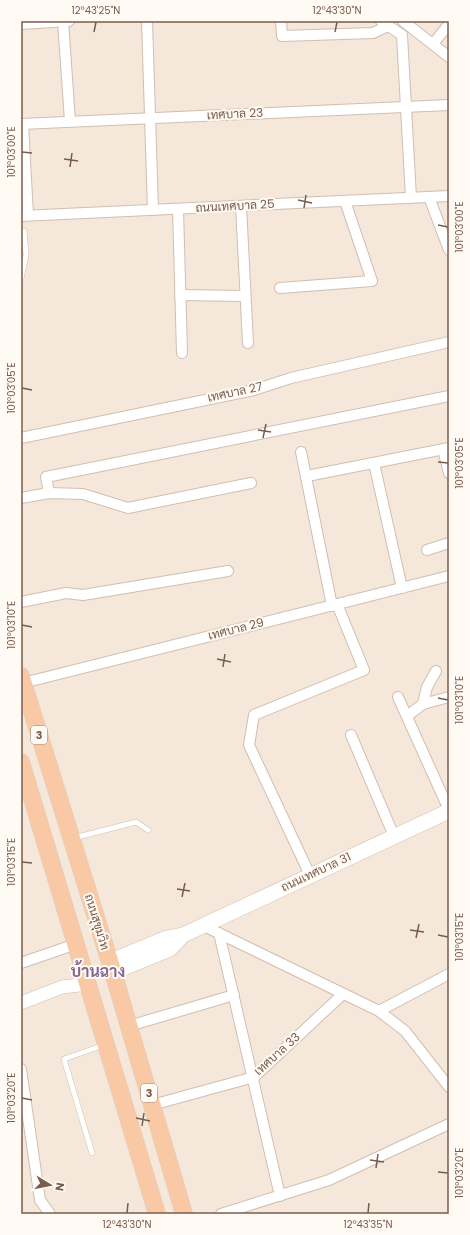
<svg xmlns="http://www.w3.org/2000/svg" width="470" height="1235" viewBox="0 0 470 1235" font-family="Poppins,Sarabun,sans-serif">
	<rect width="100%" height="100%" fill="#fdf6ec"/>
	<!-- residential -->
	<rect fill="#f5e8da" x="21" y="21" width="428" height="1193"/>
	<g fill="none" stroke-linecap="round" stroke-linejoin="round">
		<!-- service casing -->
		<g stroke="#d1beb0" stroke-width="6">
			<g id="service">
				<path d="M21,279L26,255L24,231"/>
				<path d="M74,838L136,822L148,830"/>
				<path d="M92,1153L64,1059L104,1045"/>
			</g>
		</g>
		<!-- minor casing -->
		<g stroke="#d1beb0" stroke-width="12">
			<g id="minor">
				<path d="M63,21L70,121"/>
				<path d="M147,21L153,210"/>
				<path d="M281,21L282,36L373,33L388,26"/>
				<path d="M381,21L402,35L411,198"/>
				<path d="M403,21L449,57"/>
				<path d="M21,24L69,21"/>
				<path d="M433,44L449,24"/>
				<path d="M21,124L449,105"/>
				<path d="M23,124L28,215"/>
				<path d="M429,197L449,250"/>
				<path d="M241,206L248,343"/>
				<path d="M178,209L182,353"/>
				<path d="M21,216L449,196"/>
				<path d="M280,288L372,281L345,201"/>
				<path d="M180,295L245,296"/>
				<path d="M21,438L254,390L291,378L449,342"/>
				<path d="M443,449L449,473"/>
				<path d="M301,452L332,606"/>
				<path d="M374,463L402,588"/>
				<path d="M307,476L449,448"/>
				<path d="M49,493L46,477L449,396"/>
				<path d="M21,498L49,493L83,494L128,508L251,483"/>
				<path d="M427,550L449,543"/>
				<path d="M21,602L66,593L83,595L228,571"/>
				<path d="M23,683L449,576"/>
				<path d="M398,697L449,810"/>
				<path d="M423,704L449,697"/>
				<path d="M407,716L423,704L427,687L436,671"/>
				<path d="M351,735L394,836"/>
				<path d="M310,875L249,745L254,715L364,670L337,604"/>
				<path d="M202,925L379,1011L405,1031L449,1087"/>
				<path d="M219,933L280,1196"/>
				<path d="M21,963L76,944"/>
				<path d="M379,1011L449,974"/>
				<path d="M129,1026L234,995"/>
				<path d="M21,1069L40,1200L50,1214"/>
				<path d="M152,1105L254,1077L343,994"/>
				<path d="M221,1214L329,1180L449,1124"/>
			</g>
		</g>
		<!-- tertiary casing -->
		<g stroke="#d1beb0" stroke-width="14">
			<path id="tertiary" d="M21,1003L62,987L88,984"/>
		</g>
		<!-- secondary casing -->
		<g stroke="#d6c0b0" stroke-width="16">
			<g id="secondary">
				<path d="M109,962L167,938L183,935L449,811"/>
				<path d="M113,972L170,949L183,935"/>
			</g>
		</g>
		<!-- trunk casing -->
		<g stroke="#dad1cd" stroke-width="18">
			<g id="trunk">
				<path d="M21,676L113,972L184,1214"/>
				<path d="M21,762L157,1214"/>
			</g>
		</g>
		<!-- service -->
		<use href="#service" stroke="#fff" stroke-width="5"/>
		<!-- minor -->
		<use href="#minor" stroke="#fff" stroke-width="10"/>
		<!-- tertiary -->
		<use href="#tertiary" stroke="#fff" stroke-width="13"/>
		<!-- secondary -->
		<use href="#secondary" stroke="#fff" stroke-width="15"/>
		<!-- trunk -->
		<use href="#trunk" stroke="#f9c8a4" stroke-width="17"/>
	</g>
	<!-- ticks -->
	<path fill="none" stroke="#7a5c4d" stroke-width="1.5" d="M94,32L96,22M335,32L337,22M22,152L32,153M64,159L78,161M70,167L72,153M298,200L312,203M304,208L306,195M438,225L448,227M22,388L32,390M258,430L271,432M263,438L266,424M438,462L448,463M22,625L32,627M217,659L231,662M223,667L225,654M438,698L448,700M22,862L32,863M177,889L190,891M182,897L185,883M410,930L424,932M438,935L448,937M416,938L419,924M22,1098L32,1100M136,1118L150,1121M142,1126L144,1113M370,1160L384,1162M376,1168L378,1154M438,1172L448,1173M127,1213L128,1203M368,1213L369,1203"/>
	<g text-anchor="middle" stroke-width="4" stroke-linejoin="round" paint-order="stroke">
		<!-- shield labels -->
		<g fill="#fffaf3" stroke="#a28b7f" stroke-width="1">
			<rect x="31" y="726" width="16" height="18" rx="3"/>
			<rect x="141" y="1084" width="16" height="18" rx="3"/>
		</g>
		<g font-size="11" font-weight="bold" fill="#7a5c4d">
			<text x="39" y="739">3</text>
			<text x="149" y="1097">3</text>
		</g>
		<!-- street labels -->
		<g font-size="12" fill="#7a5c4d" stroke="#fffaf3">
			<text transform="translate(235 114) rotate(-3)" y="4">เทศบาล 23</text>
			<text transform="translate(235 206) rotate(-3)" y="4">ถนนเทศบาล 25</text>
			<text transform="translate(235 392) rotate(-12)" y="4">เทศบาล 27</text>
			<text transform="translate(236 629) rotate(-14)" y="4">เทศบาล 29</text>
			<text transform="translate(316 872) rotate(-25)" y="4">ถนนเทศบาล 31</text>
			<text transform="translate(97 922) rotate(73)" y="4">ถนนสุขุมวิท</text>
			<text transform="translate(277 1054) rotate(-42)" y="4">เทศบาล 33</text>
		</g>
		<!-- district labels -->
		<g font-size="16" font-weight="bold" fill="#846695" stroke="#fffaf3">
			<text x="98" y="977">บ้านฉาง</text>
		</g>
	</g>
	<!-- border -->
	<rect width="470" height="1235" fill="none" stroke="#fffaf3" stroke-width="44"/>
	<!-- north arrow -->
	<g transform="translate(50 1185) rotate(100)" stroke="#fffaf3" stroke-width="3" paint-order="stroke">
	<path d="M0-3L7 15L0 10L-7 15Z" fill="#7a5c4d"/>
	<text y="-6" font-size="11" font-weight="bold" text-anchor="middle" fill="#7a5c4d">N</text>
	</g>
	<rect x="22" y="22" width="426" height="1191" fill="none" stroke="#7a5c4d" stroke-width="1.5"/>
	<g font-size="10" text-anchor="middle" fill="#7a5c4d">
		<text x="96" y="14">12°43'25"N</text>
		<text x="337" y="14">12°43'30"N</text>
		<text transform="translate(11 152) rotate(-90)" y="4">101°03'00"E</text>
		<text transform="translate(459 227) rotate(-90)" y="4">101°03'00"E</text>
		<text transform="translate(11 388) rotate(-90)" y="4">101°03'05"E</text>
		<text transform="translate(459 463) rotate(-90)" y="4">101°03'05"E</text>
		<text transform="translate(11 625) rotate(-90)" y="4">101°03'10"E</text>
		<text transform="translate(459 700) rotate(-90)" y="4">101°03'10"E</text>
		<text transform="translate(11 862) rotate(-90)" y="4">101°03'15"E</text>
		<text transform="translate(459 937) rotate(-90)" y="4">101°03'15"E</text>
		<text transform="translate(11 1098) rotate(-90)" y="4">101°03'20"E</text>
		<text transform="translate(459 1173) rotate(-90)" y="4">101°03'20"E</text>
		<text x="127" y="1228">12°43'30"N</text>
		<text x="368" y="1228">12°43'35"N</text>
	</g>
</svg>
